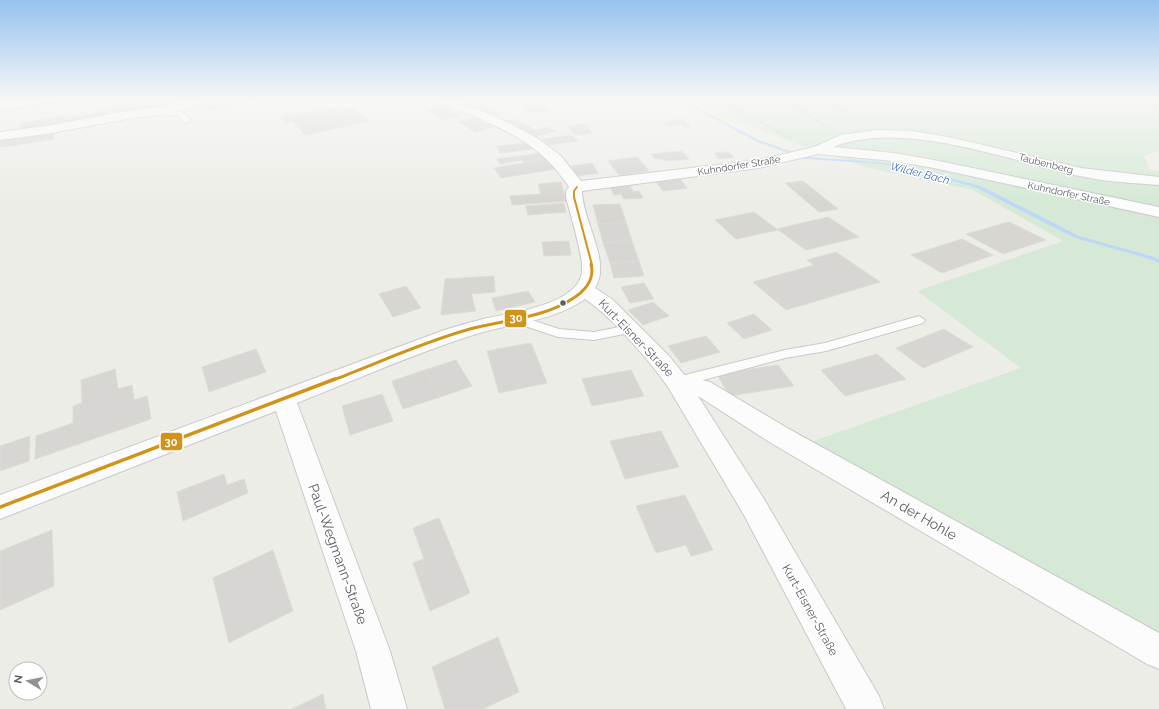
<svg xmlns="http://www.w3.org/2000/svg" width="1159" height="709" viewBox="0 0 1159 709" font-family="Raleway,sans-serif">
	<rect width="100%" height="100%" fill="#edede8"/>
	<!-- green -->
	<path fill="#d6e9d6" d="M681,99H1159V151L1144,156L1150,170L1159,171V637L805,444L1021,368L917,291L1063,241L973,190L868,168L781,138Z"/>
	<g fill="none" stroke-linecap="round" stroke-linejoin="round">
		<!-- stream -->
		<path fill="#bdd8f7" fill-rule="evenodd" d="M676,99H681L759,140L808,157L880,162L917,169L981,186L1079,236L1151,256L1159,259V263L1147,258L1075,238L977,188L916,171L880,164L805,159L757,142Z"/>
	</g>
	<!-- building -->
	<g fill="#d7d6d3" stroke="#dcdcd7">
		<path d="M213,99H247L210,111L194,105Z"/>
		<path d="M484,99H512L485,104L479,100Z"/>
		<path d="M542,99L550,111L526,113L518,100Z"/>
		<path d="M542,99H610L545,105Z"/>
		<path d="M150,103L155,107L135,111L131,107Z"/>
		<path d="M126,104L134,110L118,114L110,108Z"/>
		<path d="M482,105L490,109L480,112L471,108Z"/>
		<path d="M441,106L461,115L445,120L426,110Z"/>
		<path d="M336,107L339,110L352,107L369,121L306,135L292,121L285,123L280,117Z"/>
		<path d="M490,109L500,114L491,117L480,112Z"/>
		<path d="M106,110L111,115L93,119L89,114Z"/>
		<path d="M89,114L93,119L66,123L67,118Z"/>
		<path d="M66,115V123L20,131L21,123Z"/>
		<path d="M474,118L493,127L476,132L458,122Z"/>
		<path d="M515,119L535,130L548,127L556,131L530,138L503,122Z"/>
		<path d="M682,119L691,126L685,127L682,124L668,126L663,123Z"/>
		<path d="M585,124L593,133L575,135L567,126Z"/>
		<path d="M52,131L54,139L17,145L21,137Z"/>
		<path d="M572,135L578,141L548,145L543,139Z"/>
		<path d="M21,137L17,145L0,147V139Z"/>
		<path d="M529,143L533,149L500,153L497,146Z"/>
		<path d="M682,151L689,159L665,161L663,159H655L651,154Z"/>
		<path d="M728,152L734,157L719,159L714,153Z"/>
		<path d="M541,153L547,159L524,163L522,160L500,164L497,159Z"/>
		<path d="M637,157L649,171L619,175L608,161Z"/>
		<path d="M547,159L555,169L501,178L494,168Z"/>
		<path d="M592,163L598,173L577,176L572,166Z"/>
		<path d="M680,179L687,188L663,191L656,182Z"/>
		<path d="M803,181L838,209L819,212L785,183Z"/>
		<path d="M561,182L566,201L512,205L510,196L541,194L538,184Z"/>
		<path d="M630,185L633,192L639,191L643,198L624,199L621,194L614,195L610,187Z"/>
		<path d="M564,203L566,212L528,215L526,206Z"/>
		<path d="M620,204L626,222L598,224L593,205Z"/>
		<path d="M754,212L778,230L736,239L715,220Z"/>
		<path d="M828,217L859,237L806,250L777,229Z"/>
		<path d="M626,222L632,241L603,243L598,224Z"/>
		<path d="M1009,222L1046,240L1003,254L966,234Z"/>
		<path d="M962,239L993,255L942,273L911,255Z"/>
		<path d="M569,241L571,255L544,256L542,242Z"/>
		<path d="M632,241L639,261L610,263L603,243Z"/>
		<path d="M836,252L880,282L786,310L753,282L814,265L807,260Z"/>
		<path d="M639,261L644,276L614,278L610,263Z"/>
		<path d="M494,276L495,292L471,294L476,311L441,315L445,279Z"/>
		<path d="M644,283L654,299L630,303L621,287Z"/>
		<path d="M406,286L421,308L393,317L379,294Z"/>
		<path d="M528,291L535,302L496,311L492,298Z"/>
		<path d="M653,302L669,316L643,325L628,310Z"/>
		<path d="M754,314L772,330L744,339L727,323Z"/>
		<path d="M944,329L973,347L923,368L896,348Z"/>
		<path d="M706,336L720,352L681,363L668,346Z"/>
		<path d="M531,343L547,383L499,393L487,351Z"/>
		<path d="M256,349L266,372L209,392L202,367Z"/>
		<path d="M877,354L906,379L845,396L821,370Z"/>
		<path d="M456,360L472,386L440,397L425,370Z"/>
		<path d="M778,365L794,386L729,396L717,374Z"/>
		<path d="M115,369L118,389L132,385L134,400L147,396L151,419L35,459L36,436L73,423V406L82,403L81,380Z"/>
		<path d="M425,370L440,397L403,409L392,381Z"/>
		<path d="M631,370L644,396L592,406L582,379Z"/>
		<path d="M382,394L393,421L350,435L342,406Z"/>
		<path d="M661,431L679,467L625,479L610,441Z"/>
		<path d="M30,436L29,461L0,471V446Z"/>
		<path d="M224,474L227,485L244,479L248,493L183,521L177,492Z"/>
		<path d="M685,495L713,550L691,556L686,545L656,553L636,506Z"/>
		<path d="M439,518L470,593L430,611L413,563L424,559L413,528Z"/>
		<path d="M52,530L54,586L0,610V551Z"/>
		<path d="M273,550L293,611L229,643L213,578Z"/>
		<path d="M498,637L519,692L483,709H445L432,667Z"/>
		<path d="M323,694L326,709H292Z"/>
	</g>
	<g fill="none" stroke-linecap="round" stroke-linejoin="round">
		<!-- lane casing -->
		<g stroke="#c9c9c9" stroke-width="2">
			<g id="lane">
				<path d="M161,109L182,112L192,121L185,123L177,116L161,113Z"/>
				<path d="M514,314L559,329L594,332L630,325L636,329L634,332L594,340L558,337L510,321L508,318Z"/>
				<path d="M919,316L925,320L923,323L826,351L785,358L677,387L672,385L670,382L672,379L677,377L785,350L825,343Z"/>
			</g>
		</g>
		<!-- street casing -->
		<g stroke="#c9c9c9" stroke-width="2">
			<g id="street">
				<path d="M24,99H73L67,102L44,103L0,110V102Z"/>
				<path d="M189,99H208L206,101L164,115L138,117L46,134L0,140V132L46,126L138,109L163,107Z"/>
				<path d="M438,99H455L507,122L537,138L560,155L581,181L759,160L814,147L841,135L876,130L911,131L948,137L1081,168L1159,177V185C1133,183 1106,182 1080,176C1010,161 902,119 833,147L894,153L934,160L1159,207V217L934,168L894,161L818,154L759,168L582,191C582,220 612,262 595,288L612,299L670,357L685,376L710,382L789,429L1159,633V669L1147,664L771,443L698,396L764,499L879,696L884,709H846L744,515L668,387C648,359 613,318 585,299C553,322 510,323 473,335C413,354 355,380 297,403L390,651L407,709H371L356,651L276,411L0,519V495L439,332C453,327 468,323 483,319C510,313 578,305 582,272C584,258 570,213 566,197V191L569,187C543,147 514,134 472,115C462,111 445,107 438,99Z"/>
			</g>
		</g>
		<!-- path -->
		<g stroke="#cbcfcd" stroke-width="1.5" stroke-dasharray="2.5 1" stroke-linecap="butt">
			<path d="M717,99L792,139"/>
			<path d="M833,99L849,122"/>
			<path d="M1151,99L1159,101"/>
			<path d="M790,103L827,127"/>
		</g>
		<!-- lane -->
		<use href="#lane" fill="#fcfcfc" fill-rule="evenodd"/>
		<!-- street -->
		<use href="#street" fill="#fcfcfc" fill-rule="evenodd"/>
		<!-- bus-1-far2 casing -->
		<g stroke="#fff" stroke-width="4">
			<path id="bus-1-far2" d="M577,187L574,191V197L592,265"/>
		</g>
		<!-- bus-1-far1 casing -->
		<g stroke="#fff" stroke-width="6">
			<path id="bus-1-far1" d="M333,380C378,363 423,342 470,329C504,320 543,318 572,299C585,291 595,279 591,264"/>
		</g>
		<!-- bus-1 casing -->
		<g stroke="#fff" stroke-width="6">
			<path id="bus-1" d="M0,507L335,379"/>
		</g>
		<!-- bus-1-far2 -->
		<use href="#bus-1-far2" stroke="#d1941a" stroke-width="2"/>
		<!-- bus-1-far1 -->
		<use href="#bus-1-far1" stroke="#d1941a" stroke-width="3"/>
		<!-- bus-1 -->
		<use href="#bus-1" stroke="#d1941a" stroke-width="3.5"/>
	</g>
	<!-- sky -->
	<linearGradient id="sky" x2="0" y2="1"><stop stop-color="#97c2ee"/><stop offset="0.5" stop-color="#f7f7f5"/><stop offset="1" stop-color="#f7f7f5" stop-opacity="0"/></linearGradient>
	<rect width="1159" height="199" fill="url(#sky)"/>
	<!-- markers -->
	<circle fill="#5e6066" stroke="#fff" stroke-width="1.5" cx="563" cy="303" r="3.5"/>
	<g text-anchor="middle" stroke-width="3" stroke-linejoin="round" paint-order="stroke">
		<!-- far-street labels -->
		<g font-size="10" fill="#5e6066" stroke="#fff">
			<text transform="translate(1046 163) rotate(14)" y="4">Taubenberg</text>
			<text transform="translate(739 165) rotate(-9)" y="4">Kuhndorfer Straße</text>
			<text transform="translate(1069 193) rotate(12)" y="4">Kuhndorfer Straße</text>
		</g>
		<!-- far-water labels -->
		<g font-size="11" font-style="italic" fill="#4872b8" stroke="#fff">
			<text transform="translate(920 173) rotate(14)" y="4">Wilder Bach</text>
		</g>
		<!-- street labels -->
		<g font-size="12" fill="#5e6066" stroke="#fff">
			<text transform="translate(636 338) rotate(46)" y="4">Kurt-Eisner-Straße</text>
			<text transform="translate(810 610) rotate(61)" y="4">Kurt-Eisner-Straße</text>
		</g>
		<!-- near-street labels -->
		<g font-size="14" fill="#5e6066" stroke="#fff">
			<text transform="translate(919 515) rotate(30)" y="5">An der Hohle</text>
			<text transform="translate(338 554) rotate(70)" y="5">Paul-Wegmann-Straße</text>
		</g>
	</g>
	<g stroke="#fff" stroke-width="1.5">
		<rect x="504" y="309" width="23" height="19" rx="4" fill="#d1941a"/>
		<rect x="160" y="432" width="23" height="19" rx="4" fill="#d1941a"/>
	</g>
	<g font-size="11" text-anchor="middle" font-weight="bold" fill="#fff">
		<text x="516" y="322">30</text>
		<text x="171" y="446">30</text>
	</g>
	<!-- north arrow -->
	<g transform="translate(28 681) rotate(280)"><circle r="19" fill="#ffffff" stroke="#bfbfc2"/>
	<path d="M0-3L7 15L0 10L-7 15Z" fill="#909194"/>
	<text y="-6" font-size="11" font-weight="bold" text-anchor="middle" fill="#5e6066">N</text>
	</g>
</svg>
